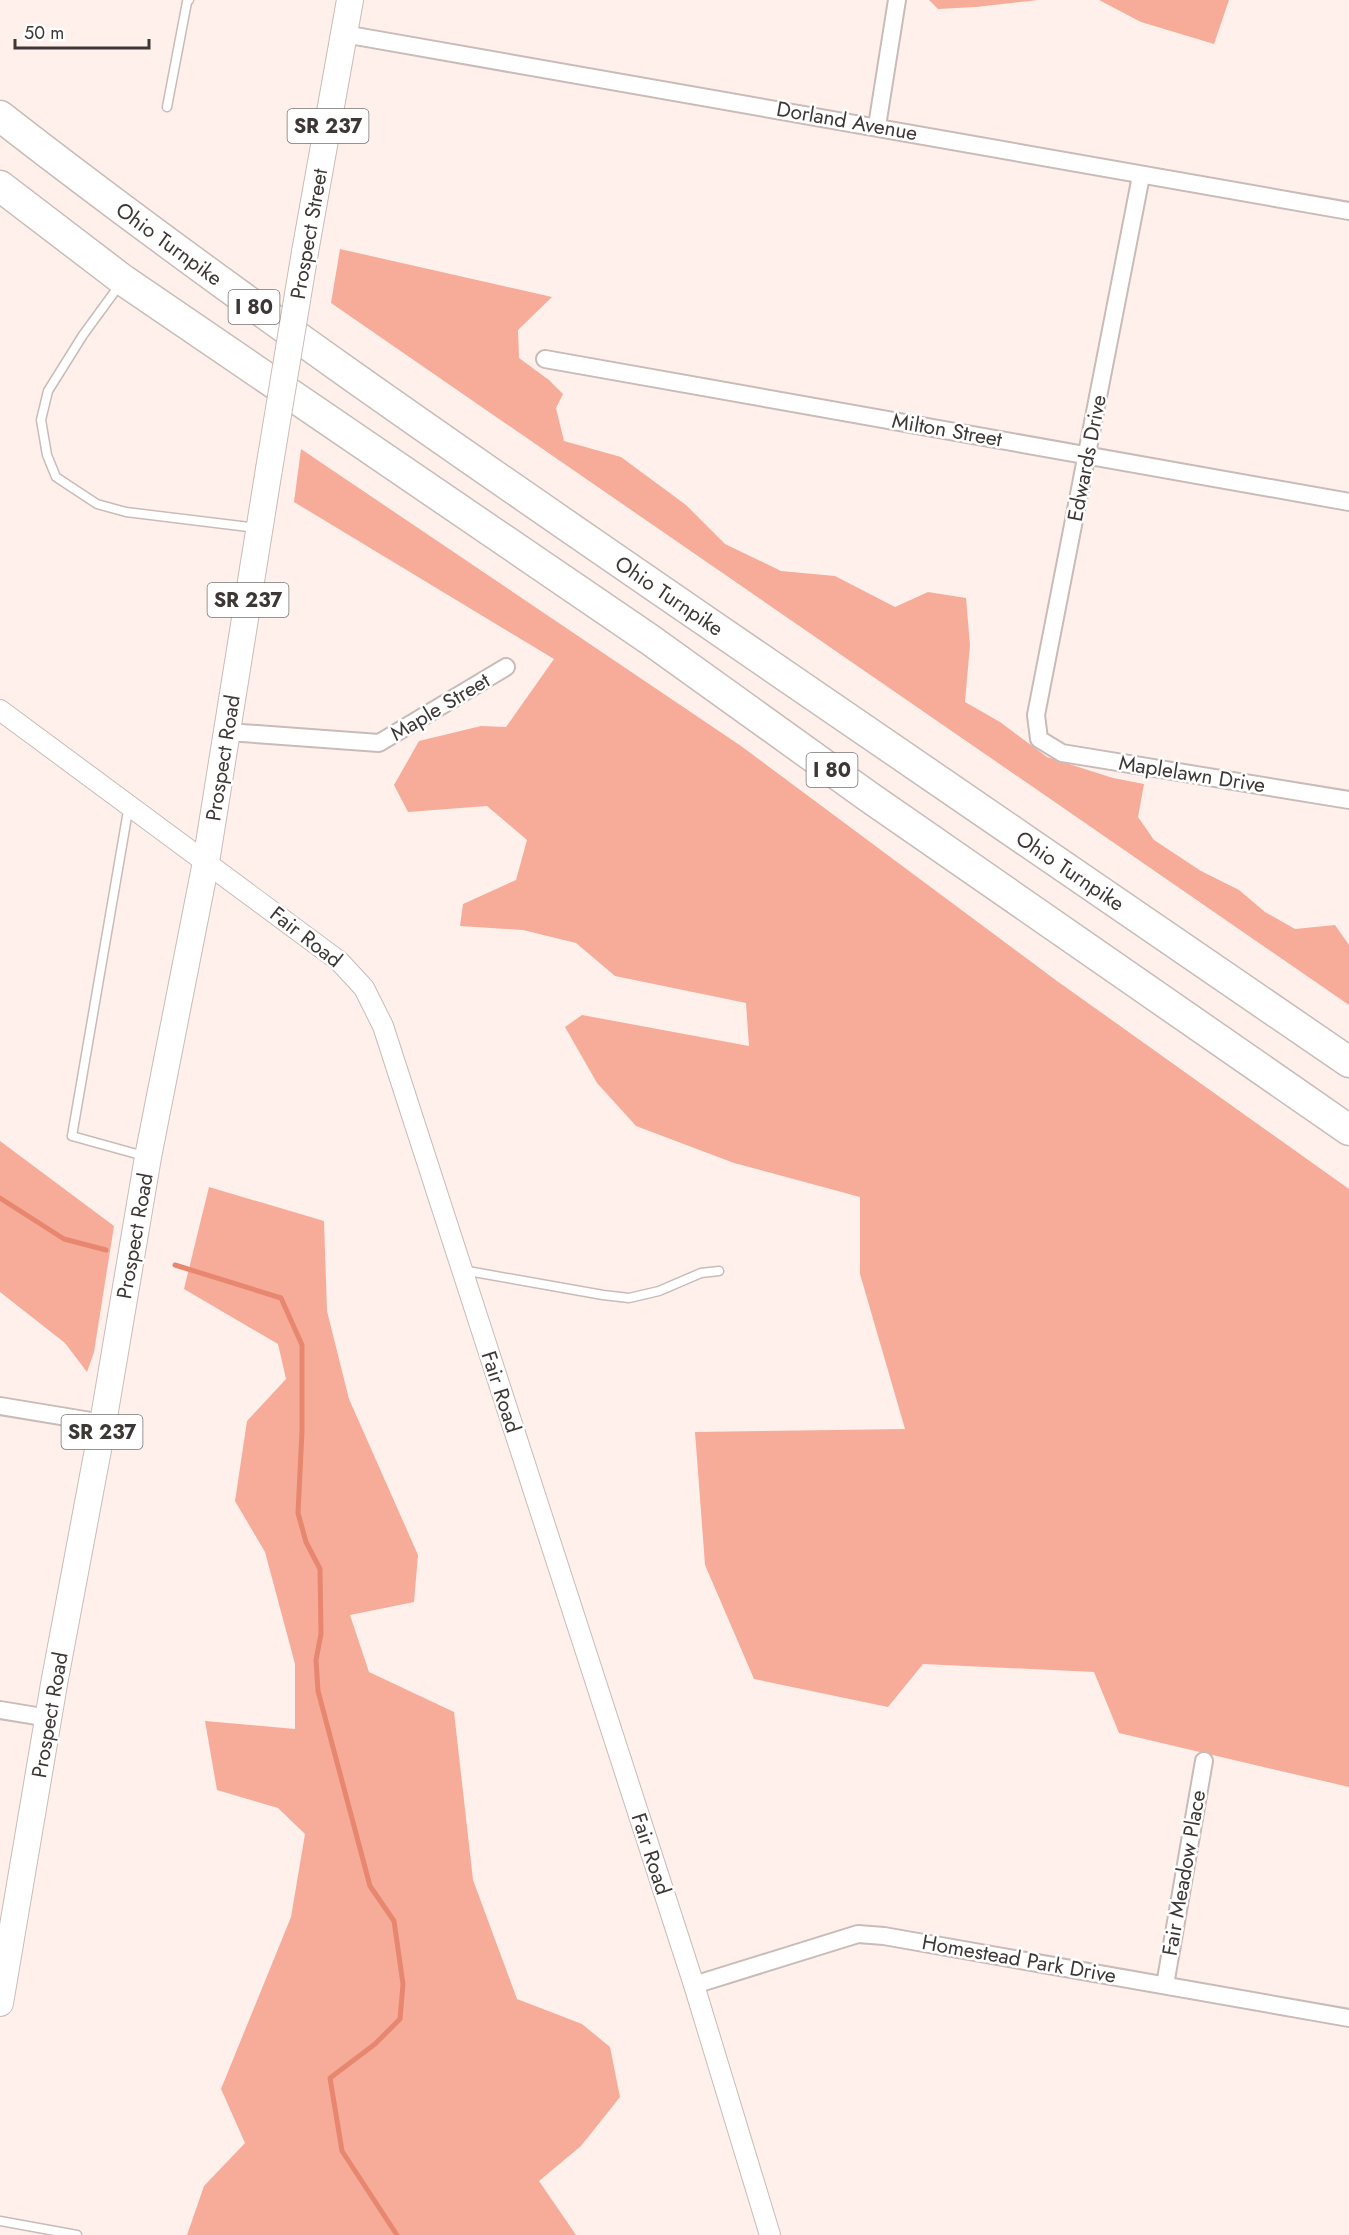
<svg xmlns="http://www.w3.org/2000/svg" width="1349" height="2235" viewBox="0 0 1349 2235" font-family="Jost,sans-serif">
	<rect width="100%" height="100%" fill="#fff0ec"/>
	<!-- green -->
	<g fill="#f7ac99">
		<path d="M929,0H1038L976,7L938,9Z"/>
		<path d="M1099,0H1229L1214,44L1141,22Z"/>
		<path d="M340,249L552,297L518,330L519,358L549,380L563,394L556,408L564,441L621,457L686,505L725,544L781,571L835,576L895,607L928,592L966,598L970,645L965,702L1000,722L1047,757L1113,778L1144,784L1138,817L1154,840L1201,871L1239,890L1265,912L1295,929L1335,925L1349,945V1005L331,303Z"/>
		<path d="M301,449L741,746L1057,981L1349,1189V1787L1119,1733L1094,1672L923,1664L888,1707L754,1679L705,1565L695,1432L905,1429L860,1274V1197L734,1163L636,1126L597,1083L565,1027L582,1015L749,1046L746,1003L615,976L576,943L523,930L460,926L463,904L516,880L527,840L487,806L408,812L394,785L419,741L481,726L506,727L554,659L294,502Z"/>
		<path d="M0,1141L114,1226L94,1352L87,1372L65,1343L0,1292Z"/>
		<path d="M209,1187L324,1221L327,1311L349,1399L418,1555L414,1602L350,1615L369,1672L454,1712L473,1880L517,1999L582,2024L610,2047L620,2097L581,2146L539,2181L576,2235H187L204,2186L245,2143L221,2089L291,1917L305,1834L278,1808L217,1790L205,1721L295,1729V1664L265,1552L235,1501L247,1421L286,1379L278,1344L184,1289Z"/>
	</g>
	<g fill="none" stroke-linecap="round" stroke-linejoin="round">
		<!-- stream -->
		<g stroke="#e78770" stroke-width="5">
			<path d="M0,1198L64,1239L106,1250"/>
			<path d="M175,1265L281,1298L302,1345V1431L298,1513L306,1542L320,1569L321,1634L316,1660L318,1691L370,1886L394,1921L403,1984L400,2019L375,2044L330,2078L342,2151L397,2235"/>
		</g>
		<!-- service casing -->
		<g stroke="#c9bbb7" stroke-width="11">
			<g id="service">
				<path d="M167,107L187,2L189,0"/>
				<path d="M121,283L83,335L48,391L41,420L47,455L56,477L97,504L126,512L257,528"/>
				<path d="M129,805L72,1136L144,1156"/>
				<path d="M462,1270L603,1295L629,1298L659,1291L701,1273L719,1271"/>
				<path d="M0,2221L77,2235"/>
			</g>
		</g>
		<!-- minor casing -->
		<g stroke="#c9bbb7" stroke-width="20">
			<g id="minor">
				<path d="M344,34L1349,211"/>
				<path d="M877,126L897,0"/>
				<path d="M1141,176L1036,715L1039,739L1062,753L1349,800"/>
				<path d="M545,359L1349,502"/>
				<path d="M228,732L379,743L506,667"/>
				<path d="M0,1406L103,1423"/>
				<path d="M0,1710L49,1718"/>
				<path d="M694,1985L858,1934L884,1936L1349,2018"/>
				<path d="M1165,1985L1204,1761"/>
			</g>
		</g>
		<!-- tertiary casing -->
		<g stroke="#c9bbb7" stroke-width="22">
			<path id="tertiary" d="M0,710L339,961L364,988L383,1026L694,1985L770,2235"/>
		</g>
		<!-- primary casing -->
		<g stroke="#c9bbb7" stroke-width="28">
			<g id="primary">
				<path d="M305,252L350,0"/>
				<path d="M0,2003L54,1684L103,1423L148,1157L206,862L269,469"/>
			</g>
		</g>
		<!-- motorway casing -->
		<g stroke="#c9bbb7" stroke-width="33">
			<g id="motorway">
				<path d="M0,116C229,294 468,458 707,622C921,769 1135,915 1349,1062"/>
				<path d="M0,186L123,280L649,639L869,797L1349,1130"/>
			</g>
		</g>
		<!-- service -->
		<use href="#service" stroke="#fff" stroke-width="8"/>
		<!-- minor -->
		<use href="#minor" stroke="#fff" stroke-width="16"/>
		<!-- tertiary -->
		<use href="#tertiary" stroke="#fff" stroke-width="20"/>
		<!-- primary -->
		<use href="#primary" stroke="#fff" stroke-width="26"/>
		<!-- motorway -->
		<use href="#motorway" stroke="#fff" stroke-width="30"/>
		<!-- primary-bridge casing -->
		<g stroke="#c9bbb7" stroke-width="28" stroke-linecap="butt">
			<path id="primary-bridge" d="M269,469L305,252"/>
		</g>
		<!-- primary-bridge -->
		<use href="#primary-bridge" stroke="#fff" stroke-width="26"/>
	</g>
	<g text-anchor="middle" stroke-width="5" stroke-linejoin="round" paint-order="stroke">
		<!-- shield labels -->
		<g fill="#fff" stroke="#777472" stroke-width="1.5">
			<rect x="287.5" y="109" width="81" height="34" rx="4.5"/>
			<rect x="228.5" y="290" width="51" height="34" rx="4.5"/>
			<rect x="207.5" y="583" width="81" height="34" rx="4.5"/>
			<rect x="806.5" y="753" width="51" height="34" rx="4.5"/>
			<rect x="61.5" y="1415" width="81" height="34" rx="4.5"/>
		</g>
		<g font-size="20" font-weight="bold" fill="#3d3836">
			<text x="328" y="133">SR 237</text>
			<text x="254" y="314">I 80</text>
			<text x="248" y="607">SR 237</text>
			<text x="832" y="777">I 80</text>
			<text x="102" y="1439">SR 237</text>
		</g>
		<!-- street labels -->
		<g font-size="21" fill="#3d3836" stroke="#fff">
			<text transform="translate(847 121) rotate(10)" y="7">Dorland Avenue</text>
			<text transform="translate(309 234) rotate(-80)" y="7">Prospect Street</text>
			<text transform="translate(169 244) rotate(36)" y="7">Ohio Turnpike</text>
			<text transform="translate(947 430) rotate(10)" y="7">Milton Street</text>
			<text transform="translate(1087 458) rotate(-79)" y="7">Edwards Drive</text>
			<text transform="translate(669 596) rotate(34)" y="7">Ohio Turnpike</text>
			<text transform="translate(440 707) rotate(-31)" y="7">Maple Street</text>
			<text transform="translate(223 758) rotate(-81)" y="7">Prospect Road</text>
			<text transform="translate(1192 774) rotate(9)" y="7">Maplelawn Drive</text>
			<text transform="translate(1070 871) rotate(34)" y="7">Ohio Turnpike</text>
			<text transform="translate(306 937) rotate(38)" y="7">Fair Road</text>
			<text transform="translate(135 1236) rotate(-80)" y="7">Prospect Road</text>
			<text transform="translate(501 1392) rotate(72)" y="7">Fair Road</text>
			<text transform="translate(50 1715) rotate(-80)" y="7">Prospect Road</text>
			<text transform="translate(651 1854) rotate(72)" y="7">Fair Road</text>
			<text transform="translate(1184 1873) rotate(-80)" y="7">Fair Meadow Place</text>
			<text transform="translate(1019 1959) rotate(10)" y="7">Homestead Park Drive</text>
		</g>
	</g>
	<!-- scale -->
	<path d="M15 39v9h134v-9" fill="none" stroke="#3d3836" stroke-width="3"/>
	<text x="24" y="39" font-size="18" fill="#3d3836" stroke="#ffffff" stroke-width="4.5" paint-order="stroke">50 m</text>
</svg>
